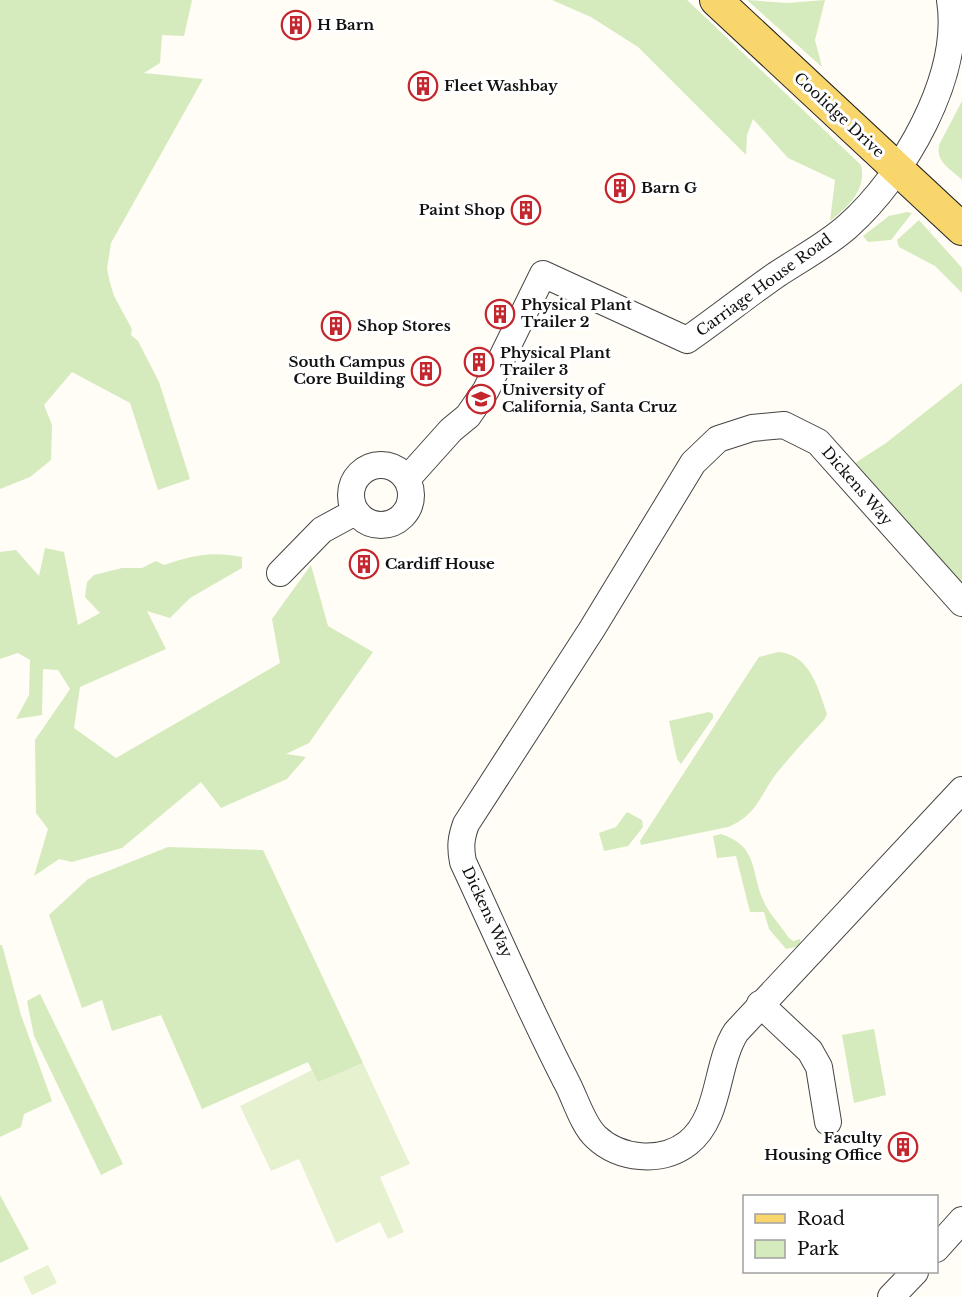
<svg xmlns="http://www.w3.org/2000/svg" width="962" height="1297" viewBox="0 0 962 1297" font-family="'Libre Baskerville',serif">
	<rect width="100%" height="100%" fill="#fffdf5"/>
	<!-- green -->
	<g fill="#d5ebbd">
		<path d="M0,0H192L184,36L162,35L160,63L144,73L203,79L111,243L107,269L110,283L114,296L132,329L131,335L138,341L159,382L190,479L158,490L130,403L72,372L44,405L52,425L51,460L30,477L0,489Z"/>
		<path d="M552,0H687L861,165C867,190 848,207 830,221L835,180L788,158L753,119L747,135L746,155L638,47L591,17Z"/>
		<path d="M747,0L787,3L825,0L815,40L822,67Z"/>
		<path d="M962,101V180C950,168 936,163 939,145Z"/>
		<path d="M907,212L912,213L891,240L868,242L863,236L889,216Z"/>
		<path d="M919,220L962,268V293L935,266L899,247L897,240Z"/>
		<path d="M962,383V587L852,465L886,443Z"/>
		<path d="M45,548L64,552L78,625L100,613L85,597L87,582L94,575L122,568H142L156,561L164,565C193,555 212,551 242,557V568L190,598L170,618L147,611L166,649L80,687L74,728L116,758L280,663L272,619L311,565L328,626L373,652L309,743L286,754L306,757L287,779L221,808L201,782L122,848L72,862L59,859L34,876L48,829L36,813L35,740L70,689L58,670L43,669L42,715L16,719L29,695L30,660L18,653L0,659V552L16,550L39,576Z"/>
		<path d="M778,652C810,654 818,688 827,714L824,720C809,736 794,752 780,769C760,793 759,814 728,827L641,845L640,841L751,669L759,657Z"/>
		<path d="M709,712L713,714V718L681,764L677,759L669,721Z"/>
		<path d="M627,812L642,820L643,827L628,846L604,851L599,833L616,827Z"/>
		<path d="M721,834C759,846 750,872 764,902C769,914 781,925 788,937L793,941L800,939L801,946L786,949L769,929L764,912H750L736,856L717,858L713,836Z"/>
		<path d="M168,847L263,850L363,1063L318,1083L308,1062L202,1109L161,1015L112,1031L102,1000L82,1008L49,915L88,879Z"/>
		<path d="M0,945H2L21,1015L52,1101L24,1114L21,1127L0,1137Z"/>
		<path d="M40,994L123,1164L101,1175L34,1036L27,1001Z"/>
		<path d="M874,1029L886,1095L854,1103L842,1035Z"/>
		<path d="M0,1195L29,1249L0,1263Z"/>
	</g>
	<!-- pitch -->
	<g fill="#e6f2cf">
		<path d="M363,1063L410,1164L380,1177L404,1232L388,1239L380,1222L336,1243L299,1159L271,1171L240,1106L312,1070L318,1082Z"/>
		<path d="M48,1265L57,1283L32,1295L23,1277Z"/>
	</g>
	<g fill="none" stroke-linecap="round" stroke-linejoin="round">
		<!-- minor casing -->
		<g stroke="#444" stroke-width="28">
			<g id="minor">
				<circle cx="381" cy="495" r="30"/>
				<path d="M407,479L451,430L468,416L486,390L543,274L687,340C717,319 746,296 776,275C800,259 827,245 848,226C903,177 962,77 950,0"/>
				<path d="M280,573L322,530L355,512"/>
				<path d="M962,603L818,442L784,425L752,428L718,439L693,463L592,629L466,824C461,838 460,847 463,862C497,935 529,1009 566,1081C575,1097 582,1124 596,1137C619,1159 661,1164 688,1143C721,1117 715,1065 736,1032L962,790"/>
				<path d="M760,1004L810,1051L819,1067L828,1122"/>
				<path d="M936,1249L962,1220"/>
				<path d="M891,1297L915,1272"/>
			</g>
		</g>
		<!-- major casing -->
		<g stroke="#222" stroke-width="34">
			<path id="major" d="M716,0L962,229"/>
		</g>
		<!-- minor -->
		<use href="#minor" stroke="#fff" stroke-width="26"/>
		<!-- major -->
		<use href="#major" stroke="#f9d66b" stroke-width="32"/>
	</g>
	<!-- icons -->
	<defs>
		<g id="building-ring" transform="scale(1.5)"><circle r="9.5" fill="#fff" stroke="#c4262e" stroke-width="1.5"/><path d="M-4-6H4V6H1V3H-1V6H-4ZM-2.5-4.3h1.7v1.8h-1.7ZM.8-4.3h1.7v1.8H.8ZM-2.5-1h1.7V.8h-1.7ZM.8-1h1.7V.8H.8Z" fill="#c4262e"/></g>
		<g id="university-ring" transform="scale(1.5)"><circle r="9.5" fill="#fff" stroke="#c4262e" stroke-width="1.5"/><path d="M0-5L7-2L0 1L-7-2ZM-4 1L0 2.5L4 1V4Q0 6-4 4Z" fill="#c4262e"/></g>
	</defs>
	<g fill-rule="evenodd">
		<use href="#building-ring" x="296" y="25"/>
		<use href="#building-ring" x="423" y="86"/>
		<use href="#building-ring" x="620" y="188"/>
		<use href="#building-ring" x="526" y="210"/>
		<use href="#building-ring" x="500" y="314"/>
		<use href="#building-ring" x="336" y="326"/>
		<use href="#building-ring" x="479" y="362"/>
		<use href="#building-ring" x="426" y="371"/>
		<use href="#university-ring" x="481" y="399"/>
		<use href="#building-ring" x="364" y="564"/>
		<use href="#building-ring" x="903" y="1147"/>
	</g>
	<g text-anchor="middle" stroke-width="6" stroke-linejoin="round" paint-order="stroke">
		<!-- poi labels -->
		<g font-size="15" font-weight="bold" fill="#111" stroke="#fff" text-anchor="start">
			<text x="317" y="30">H Barn</text>
			<text x="444" y="91">Fleet Washbay</text>
			<text x="641" y="193">Barn G</text>
			<text x="505" y="215" text-anchor="end">Paint Shop</text>
			<text x="521" y="310">Physical Plant<tspan x="521" dy="17">Trailer 2</tspan></text>
			<text x="357" y="331">Shop Stores</text>
			<text x="500" y="358">Physical Plant<tspan x="500" dy="17">Trailer 3</tspan></text>
			<text x="405" y="367" text-anchor="end">South Campus<tspan x="405" dy="17">Core Building</tspan></text>
			<text x="502" y="395">University of<tspan x="502" dy="17">California, Santa Cruz</tspan></text>
			<text x="385" y="569">Cardiff House</text>
			<text x="882" y="1143" text-anchor="end">Faculty<tspan x="882" dy="17">Housing Office</tspan></text>
		</g>
		<!-- street labels -->
		<g font-size="15" fill="#111" stroke="#fff">
			<text transform="translate(839 115) rotate(43)" y="5">Coolidge Drive</text>
			<text transform="translate(764 285) rotate(-36)" y="5">Carriage House Road</text>
			<text transform="translate(857 486) rotate(49)" y="5">Dickens Way</text>
			<text transform="translate(487 912) rotate(65)" y="5">Dickens Way</text>
		</g>
	</g>
	<!-- legend -->
	<rect x="743" y="1195" width="195" height="78" fill="#ffffff" stroke="#a0a0a0" stroke-width="1.5"/>
	<rect x="755" y="1214" width="30" height="9" fill="#f9d66b" stroke="#a0a0a0" stroke-width="1.5"/>
	<text x="797" y="1225" font-size="18" fill="#111111">Road</text>
	<rect x="755" y="1240" width="30" height="18" fill="#d5ebbd" stroke="#a0a0a0" stroke-width="1.5"/>
	<text x="797" y="1255" font-size="18" fill="#111111">Park</text>
</svg>
